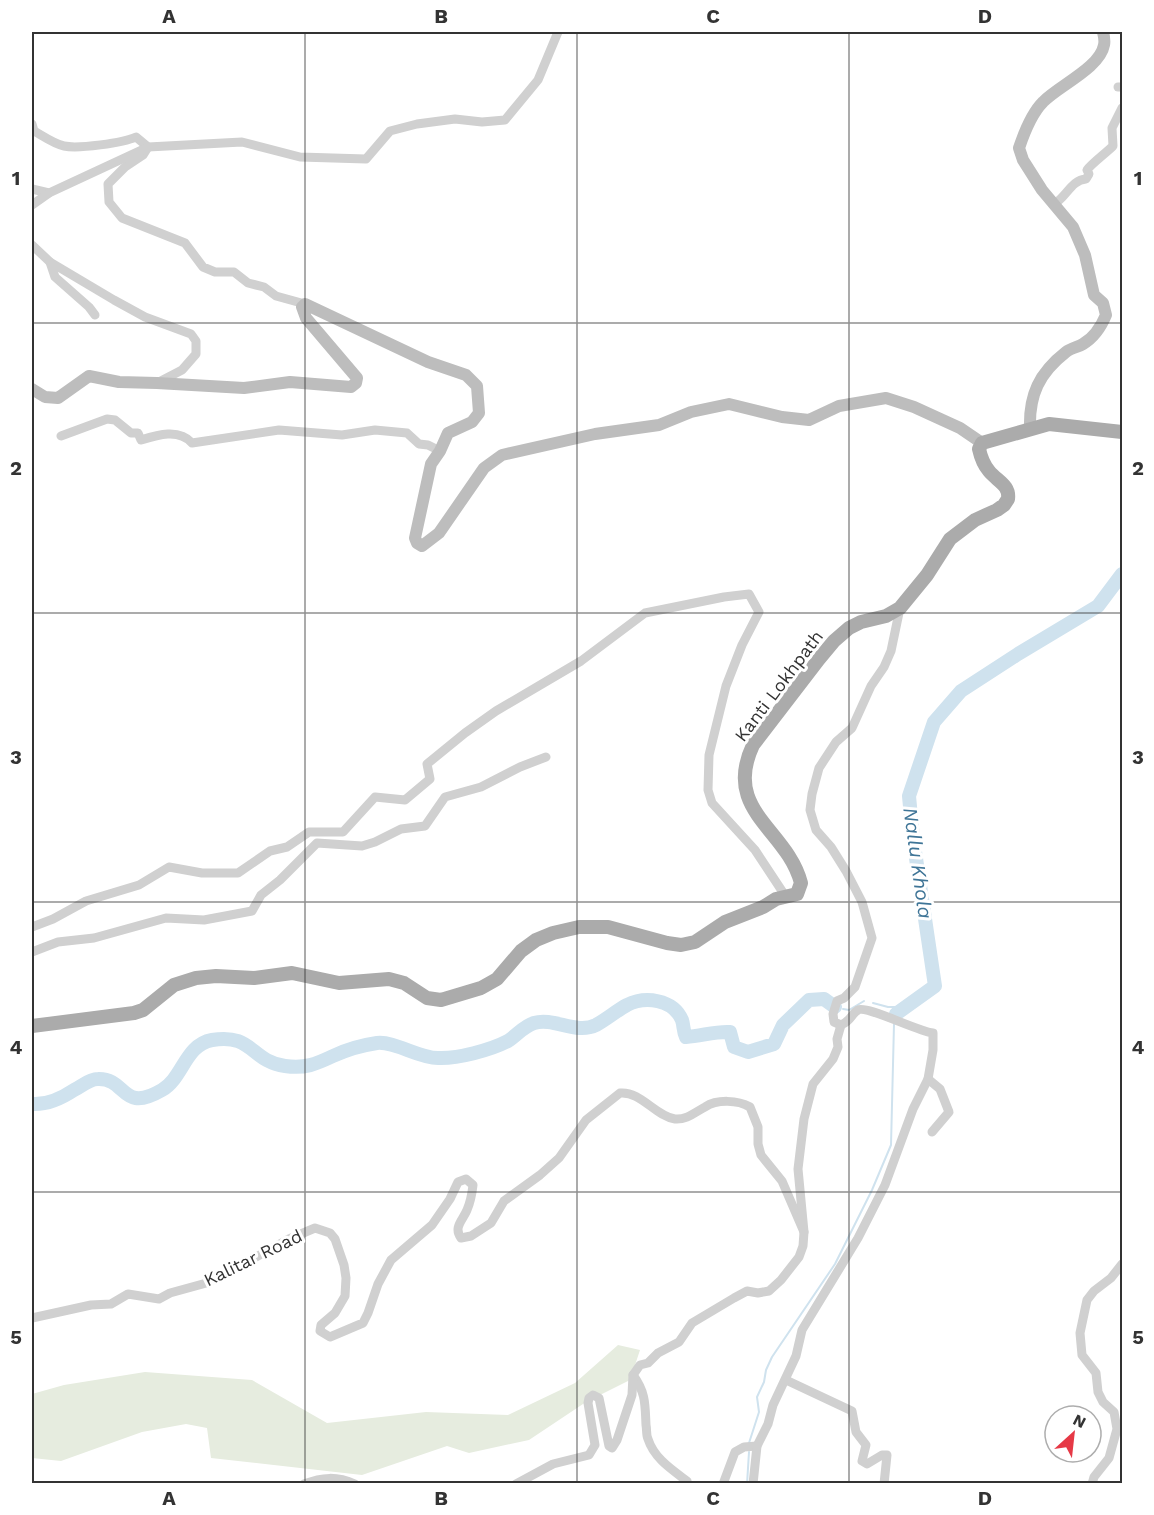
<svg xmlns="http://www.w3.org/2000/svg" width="1154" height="1515" viewBox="0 0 1154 1515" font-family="'Work Sans',sans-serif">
	<rect width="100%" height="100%" fill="#fff"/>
	<!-- green -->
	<path fill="#e6ecdf" d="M618,1345L640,1350L630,1380L586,1402L529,1440L469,1453L447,1446L362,1475L211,1458L207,1428L186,1424L142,1432L61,1461L32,1458V1394L64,1385L145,1372L252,1380L327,1423L426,1412L508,1415L575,1383Z"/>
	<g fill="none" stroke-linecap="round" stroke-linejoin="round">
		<!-- stream -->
		<g stroke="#cfe2ee" stroke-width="2">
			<path d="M873,1003L888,1007H906"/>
			<path d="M843,1009L849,1010L864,1001"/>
			<path d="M749,1443L759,1412L757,1397L764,1382L766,1370L772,1357L835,1264L872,1190L891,1145L894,1024"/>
			<path d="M747,1484L749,1452"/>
		</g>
		<!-- river -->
		<g stroke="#cfe2ee" stroke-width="14">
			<path d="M896,1014L935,986L913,838L909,796L934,722L961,691L1018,654L1098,606L1122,574"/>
			<path d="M32,1104C46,1105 62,1098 74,1090C82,1086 89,1079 98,1079C127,1078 121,1114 162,1090C183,1078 185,1045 212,1040C253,1033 250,1061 285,1066C305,1069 316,1064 333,1056C346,1050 363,1045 377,1043C395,1041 418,1058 438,1058C457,1059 491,1050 508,1041C517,1035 524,1026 534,1023C554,1017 576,1035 596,1025C607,1019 616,1011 627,1005C645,996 673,999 682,1020C684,1026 683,1031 686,1037C702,1036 715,1031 730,1032L734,1047L748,1052L774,1044L783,1025L809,1000L824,999L835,1007"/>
		</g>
		<!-- street -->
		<g stroke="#d0d0d0" stroke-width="9">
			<path d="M1118,87H1122"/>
			<path d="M32,124L34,131C43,136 54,144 64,146C78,149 123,143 136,137L148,147L143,155L125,167L108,184L109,202L122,218L185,243L203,267L215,272H234L248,283L264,287L276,296L305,304"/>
			<path d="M32,189L49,193"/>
			<path d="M1054,204C1066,198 1071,180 1086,179L1089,174L1087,170C1091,164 1106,153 1113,146L1112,128L1122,108"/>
			<path d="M32,205L49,193L148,147L242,142L300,157L366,159L390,131L417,124L455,119L482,122L505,120L538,80L558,32"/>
			<path d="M32,245L50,262L114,300L145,317L191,334L196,341V354L182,370L157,383"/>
			<path d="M50,262L55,277L89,307L95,315"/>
			<path d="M61,436L107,419L115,420L131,433H138L141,440C157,435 179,428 192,443L279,430L342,435L375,430L407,433L419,444L428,445L440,451"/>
			<path d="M32,927L53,919L86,901L139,885L169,867L202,873H238L270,851L287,847L309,832H343L375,797L405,800L430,779L427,764L465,733L496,711L581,661L645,613L724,597L749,594L759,612L742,645L726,686L709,755L708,790L712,803L755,850L786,897"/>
			<path d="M32,952L58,942L94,938L166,918L204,920L252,911L261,895L280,880L317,843L362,846L375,842L401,829L425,826L445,797L481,787L520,767L546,757"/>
			<path d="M841,1025L834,1022L833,1014L837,1001L844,998L855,987L872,938L862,902L846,871L831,847L816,830L810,810L812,794L819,768L836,742L852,728L871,686L884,667L891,651L900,608"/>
			<path d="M928,1079L940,1089L949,1112L932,1132"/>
			<path d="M32,1318L91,1305L111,1304L128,1294L159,1299L170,1293L210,1282L289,1239L315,1228L330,1233L335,1239L344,1265L346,1278L345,1296L335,1313L321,1325L320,1331L330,1337L363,1323L368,1313L378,1284L391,1260L432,1225L450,1199L458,1182L466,1179L473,1185C472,1194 470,1203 467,1210C463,1220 453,1227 461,1238L471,1236L491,1223L504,1201L540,1175L559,1158L586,1120L620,1093C641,1091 655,1116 675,1119C687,1120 695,1112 705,1107C717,1099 738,1100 750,1107L758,1127V1144L761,1155L782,1181L804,1232"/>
			<path d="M633,1375C646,1393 645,1404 646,1425C647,1430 646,1435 648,1439C654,1458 671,1469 687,1481L686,1484"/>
			<path d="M786,1380L852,1411L856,1432L866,1445L862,1461L867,1464L882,1455H887L884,1484"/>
			<path d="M304,1484C322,1477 337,1476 355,1484"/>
			<path d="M516,1484L553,1464L589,1455L595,1445L588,1403L589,1398L593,1395L599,1398L609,1446L612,1448L617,1440L632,1395L633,1375L640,1365L648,1363L658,1353L679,1342L692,1323L734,1298L747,1291L758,1293L769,1291L781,1280L799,1257L803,1246L804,1232L798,1169L804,1119L813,1084L833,1059L838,1047L837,1039L841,1025"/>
			<path d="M723,1484L735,1452L744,1447L757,1446"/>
			<path d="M753,1484L757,1446L768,1424L773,1405L796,1356L802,1330L858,1238L885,1185L913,1109L928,1079L933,1050V1033C917,1031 866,1005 858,1010C851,1014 852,1020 841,1025"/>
			<path d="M1092,1484L1094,1477L1109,1458L1117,1429L1114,1412L1103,1402L1098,1392L1096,1373L1082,1355L1080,1333L1087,1300L1094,1291L1111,1278L1122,1264"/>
		</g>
		<!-- secondary -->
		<g stroke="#bdbdbd" stroke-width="12">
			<path d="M32,389L45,397L58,398L89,376L119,382L157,383L244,388L290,382L351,387L356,383L357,378L306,318L302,307L305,304L428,362L466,375L477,386L479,413L472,422L448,433L440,451L431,464L415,538L417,543L422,546L439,533L484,468L502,455L595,434L659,425L691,412L729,404L782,417L809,420L839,406L886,398L914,407L960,428L982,443"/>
			<path d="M1030,428C1029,395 1039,373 1066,352C1071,348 1078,347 1083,344C1095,337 1101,327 1106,315L1103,303L1094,295L1085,255L1073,227L1042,190L1023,160L1019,148C1024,133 1032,113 1043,102C1058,86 1100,68 1104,45C1105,41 1104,36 1103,32"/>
		</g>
		<!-- primary -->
		<path stroke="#ababab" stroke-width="14" d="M32,1026L134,1013L143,1010L174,985L196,978L216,976L254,978L292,973L339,983L389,979L404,983L427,998L441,1000L481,988L497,979L521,951L536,940L553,933L579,927H608L667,943L681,945L695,942L725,922L763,907L776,899L797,894L801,883C787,829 722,811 753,745L819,659L834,641L849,628L861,622L886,616L900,608L927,575L950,539L975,520L997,510L1004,505L1008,499C1010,485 997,481 989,471C983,464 981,458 979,449L982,443L1049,424L1122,432"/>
	</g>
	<!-- grid -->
	<path fill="none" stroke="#333" stroke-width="1.5" stroke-opacity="0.55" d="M305,32V1484M577,32V1484M849,32V1484M32,323H1122M32,613H1122M32,902H1122M32,1192H1122"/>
	<g text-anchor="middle" stroke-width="6" stroke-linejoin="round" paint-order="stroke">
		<!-- street labels -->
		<g font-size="18" fill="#333" stroke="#fff">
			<text transform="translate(779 686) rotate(-53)" y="6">Kanti Lokhpath</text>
			<text transform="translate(253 1258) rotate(-26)" y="6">Kalitar Road</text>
		</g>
		<!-- water labels -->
		<g font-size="20" font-style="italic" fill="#3f7597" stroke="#fff">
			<text transform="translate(918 863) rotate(82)" y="7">Nallu Khola</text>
		</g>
	</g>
	<!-- border -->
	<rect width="1154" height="1515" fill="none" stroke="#ffffff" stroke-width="66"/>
	<!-- north arrow -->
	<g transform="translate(1073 1434) rotate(27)"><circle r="28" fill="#ffffff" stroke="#adadad" stroke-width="1.5"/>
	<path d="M0-4.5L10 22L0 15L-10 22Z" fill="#e63946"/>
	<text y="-9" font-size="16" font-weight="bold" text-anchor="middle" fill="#333333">N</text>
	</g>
	<rect x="33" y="33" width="1088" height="1449" fill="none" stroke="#333" stroke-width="2"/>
	<g font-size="20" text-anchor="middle" font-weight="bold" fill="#333">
		<text x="169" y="23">A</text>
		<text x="441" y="23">B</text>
		<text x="713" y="23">C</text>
		<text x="985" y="23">D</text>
		<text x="16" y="185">1</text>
		<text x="1138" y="185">1</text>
		<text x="16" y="475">2</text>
		<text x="1138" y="475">2</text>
		<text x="16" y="764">3</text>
		<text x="1138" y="764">3</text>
		<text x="16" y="1054">4</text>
		<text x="1138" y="1054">4</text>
		<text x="16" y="1344">5</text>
		<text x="1138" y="1344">5</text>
		<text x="169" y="1505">A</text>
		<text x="441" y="1505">B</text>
		<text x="713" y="1505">C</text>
		<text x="985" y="1505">D</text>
	</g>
</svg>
